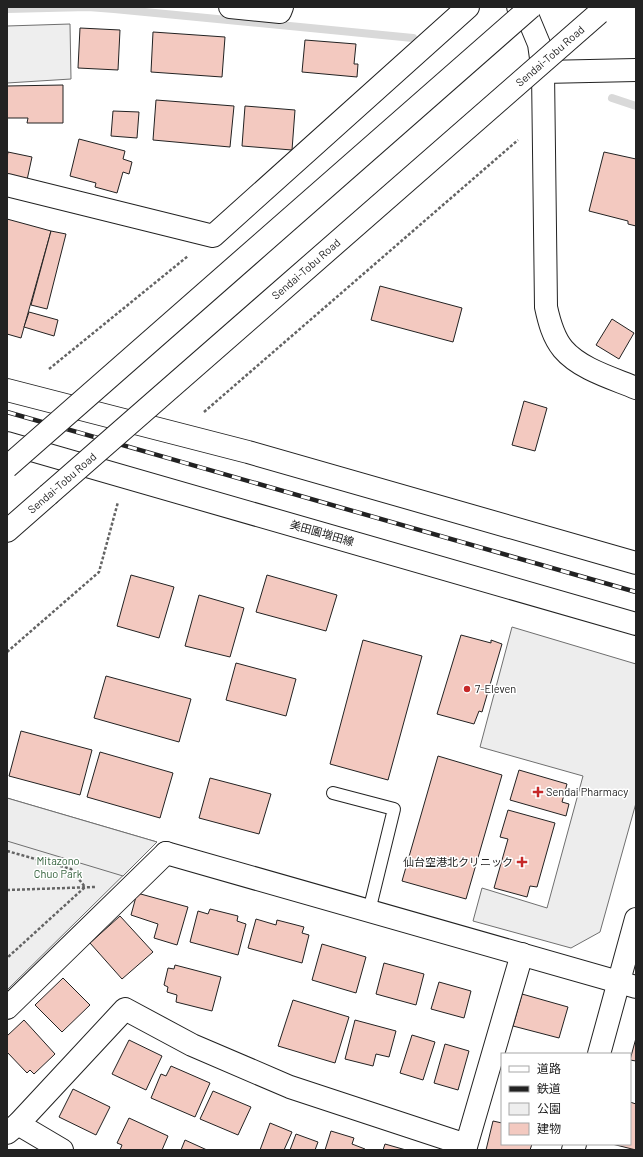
<svg xmlns="http://www.w3.org/2000/svg" width="643" height="1157" viewBox="0 0 643 1157" font-family="Barlow,'Noto Sans JP',sans-serif">
	<rect width="100%" height="100%" fill="#fff"/>
	<!-- green -->
	<g fill="#eee" stroke="#6f6f6f">
		<path d="M70,24L71,79L7,83V26Z"/>
		<path d="M7,798L157,842L7,990Z"/>
	</g>
	<!-- parking -->
	<g fill="#ededed" stroke="#6f6f6f">
		<path d="M512,627L636,664V803L600,932L571,948L473,921L482,888L547,908L583,776L480,747Z"/>
		<path d="M7,798L157,842L123,876L7,841Z"/>
	</g>
	<g fill="none" stroke-linecap="round" stroke-linejoin="round">
		<!-- stream -->
		<g stroke="#d9d9d9" stroke-width="8">
			<path d="M7,9L88,7L114,9L413,38"/>
			<path d="M612,98L636,106"/>
		</g>
	</g>
	<!-- building -->
	<g fill="#f3c9c0" stroke="#222">
		<path d="M80,28L120,30L118,70L78,68Z"/>
		<path d="M153,32L225,37L222,77L151,72Z"/>
		<path d="M305,40L356,44L354,64H358L357,77L302,72Z"/>
		<path d="M63,85V123H27L28,118H7V86Z"/>
		<path d="M156,100L234,106L230,147L153,140Z"/>
		<path d="M245,106L295,110L292,150L242,146Z"/>
		<path d="M113,111L139,112L137,138L111,136Z"/>
		<path d="M79,139L125,151L123,159L132,162L129,174L123,172L117,193L95,187L96,183L70,176Z"/>
		<path d="M8,152L32,157L27,180L7,175V158Z"/>
		<path d="M604,152L636,159V226L628,224V221L589,211Z"/>
		<path d="M7,219L51,231L21,338L7,334Z"/>
		<path d="M51,231L66,234L47,309L31,305Z"/>
		<path d="M380,286L462,308L453,342L371,320Z"/>
		<path d="M29,312L58,320L54,336L24,327Z"/>
		<path d="M612,319L634,333L619,359L596,345Z"/>
		<path d="M524,401L547,408L535,451L512,445Z"/>
		<path d="M131,575L174,587L159,638L117,626Z"/>
		<path d="M267,575L337,595L326,631L256,612Z"/>
		<path d="M199,595L244,608L230,657L185,646Z"/>
		<path d="M461,635L491,643V640L502,644L482,712L479,711L474,724L437,714Z"/>
		<path d="M363,640L422,656L388,780L330,764Z"/>
		<path d="M236,663L296,679L286,716L226,700Z"/>
		<path d="M106,676L191,699L179,742L94,718Z"/>
		<path d="M21,731L92,750L80,795L9,776Z"/>
		<path d="M100,752L173,773L160,818L87,797Z"/>
		<path d="M438,756L502,775L466,899L402,881Z"/>
		<path d="M519,770L567,784L562,802L569,804L566,816L510,800Z"/>
		<path d="M210,778L271,794L259,834L199,818Z"/>
		<path d="M508,810L555,823L537,887L530,886L527,897L494,888L508,839L500,837Z"/>
		<path d="M137,893L188,907L177,945L154,938L158,924L131,915Z"/>
		<path d="M210,909L238,916L237,921L246,924L238,955L190,942L198,911L208,914Z"/>
		<path d="M120,916L153,952L122,979L90,943Z"/>
		<path d="M256,919L276,925L277,920L304,927L302,933L309,935L302,963L248,948Z"/>
		<path d="M322,944L366,957L356,993L312,980Z"/>
		<path d="M384,963L424,974L416,1005L376,994Z"/>
		<path d="M175,965L221,977L212,1011L176,1002L177,995L167,992L168,987L164,985L168,968L174,969Z"/>
		<path d="M63,978L90,1005L62,1032L35,1005Z"/>
		<path d="M439,982L471,991L464,1018L431,1009Z"/>
		<path d="M522,994L568,1007L559,1038L513,1026Z"/>
		<path d="M293,1000L349,1017L335,1063L278,1046Z"/>
		<path d="M24,1020L55,1054L34,1074L30,1070L27,1073L7,1052V1036Z"/>
		<path d="M355,1020L396,1031L389,1057L376,1054L373,1066L345,1059Z"/>
		<path d="M412,1035L435,1042L423,1080L400,1073Z"/>
		<path d="M636,1038V1061L630,1060Z"/>
		<path d="M129,1040L162,1056L146,1090L112,1074Z"/>
		<path d="M445,1044L469,1051L458,1090L434,1083Z"/>
		<path d="M171,1066L210,1083L195,1117L151,1098L161,1074L166,1076Z"/>
		<path d="M73,1089L110,1107L96,1135L59,1117Z"/>
		<path d="M213,1091L251,1107L238,1135L200,1119Z"/>
		<path d="M630,1102L636,1104V1150L612,1144H630Z"/>
		<path d="M129,1118L168,1136L162,1150H120L122,1145L117,1143Z"/>
		<path d="M493,1121L502,1123V1144H532L530,1150H486Z"/>
		<path d="M270,1123L292,1132L284,1150H260Z"/>
		<path d="M331,1131L354,1138L352,1144L365,1149V1150H325Z"/>
		<path d="M296,1134L318,1142L315,1150H290Z"/>
		<path d="M185,1140L207,1150H181Z"/>
		<path d="M385,1144L406,1150H383Z"/>
	</g>
	<g fill="none" stroke-linecap="round" stroke-linejoin="round">
		<!-- service casing -->
		<g stroke="#222" stroke-width="14">
			<path id="service" d="M333,793L394,809L369,911"/>
		</g>
		<!-- minor casing -->
		<g stroke="#222" stroke-width="24">
			<g id="minor">
				<path d="M230,7L280,12L282,7"/>
				<path d="M7,185L213,236L468,7"/>
				<path d="M7,1008L166,853"/>
				<path d="M18,1124L62,1150"/>
				<path d="M7,1133L18,1124L125,1009L192,1045L290,1087L466,1145"/>
				<path d="M465,1150L522,954"/>
			</g>
		</g>
		<!-- tertiary casing -->
		<g stroke="#222" stroke-width="24">
			<g id="tertiary">
				<path d="M518,7L529,20L539,44L543,72L546,307C549,321 553,337 563,349C580,369 612,378 636,388"/>
				<path d="M543,72L636,70"/>
				<path d="M166,853L636,987"/>
				<path d="M599,1054L636,919"/>
				<path d="M573,1150L575,1144"/>
			</g>
		</g>
		<!-- secondary casing -->
		<g stroke="#222" stroke-width="24">
			<g id="secondary">
				<path d="M7,390L248,452L636,563"/>
				<path d="M7,443L636,624"/>
			</g>
		</g>
		<!-- motorway casing -->
		<g stroke="#222" stroke-width="24">
			<path id="motorway" d="M7,531L48,495"/>
		</g>
		<!-- path -->
		<g stroke="#646464" stroke-width="2.5" stroke-dasharray="3 2" stroke-linecap="butt">
			<path d="M49,369L188,256"/>
			<path d="M204,412L518,140"/>
			<path d="M7,652L99,572L118,502"/>
			<path d="M7,851L71,869L85,887L7,958"/>
			<path d="M7,890L95,887"/>
		</g>
		<!-- service -->
		<use href="#service" stroke="#fff" stroke-width="12"/>
		<!-- minor -->
		<use href="#minor" stroke="#fff" stroke-width="22"/>
		<!-- tertiary -->
		<use href="#tertiary" stroke="#fff" stroke-width="22"/>
		<!-- secondary -->
		<use href="#secondary" stroke="#fff" stroke-width="22"/>
		<!-- motorway -->
		<use href="#motorway" stroke="#fff" stroke-width="22"/>
		<!-- rail casing -->
		<g stroke="#222" stroke-width="4.5">
			<path id="rail" d="M7,412L636,592"/>
		</g>
		<!-- rail -->
		<use href="#rail" stroke="#fff" stroke-width="3" stroke-dasharray="9" stroke-linecap="butt"/>
		<!-- motorway-bridge casing -->
		<g stroke="#222" stroke-width="24" stroke-linecap="butt">
			<g id="motorway-bridge">
				<path d="M7,467L531,7"/>
				<path d="M48,495L599,13"/>
			</g>
		</g>
		<!-- motorway-bridge -->
		<use href="#motorway-bridge" stroke="#fff" stroke-width="22"/>
	</g>
	<!-- markers -->
	<g fill="#c62828" stroke="#fff" stroke-width="1.5">
		<circle cx="467" cy="689" r="4"/>
		<path d="M536 786h4v4h4v4h-4v4h-4v-4h-4v-4h4z"/>
		<path d="M520 856h4v4h4v4h-4v4h-4v-4h-4v-4h4z"/>
	</g>
	<g text-anchor="middle" stroke-width="3" stroke-linejoin="round" paint-order="stroke">
		<!-- street labels -->
		<g font-size="11" fill="#222" stroke="#fff">
			<text transform="translate(550 56) rotate(-41)" y="4">Sendai-Tobu Road</text>
			<text transform="translate(306 269) rotate(-41)" y="4">Sendai-Tobu Road</text>
			<text transform="translate(62 483) rotate(-41)" y="4">Sendai-Tobu Road</text>
			<text transform="translate(322 533) rotate(16)" y="4">美田園増田線</text>
		</g>
		<!-- poi labels -->
		<g font-size="11" fill="#222" stroke="#fff" text-anchor="start">
			<text x="475" y="693">7-Eleven</text>
			<text x="546" y="796">Sendai Pharmacy</text>
			<text x="513" y="866" text-anchor="end">仙台空港北クリニック</text>
		</g>
		<!-- park labels -->
		<g font-size="11" fill="#2f5e38" stroke="#fff">
			<text x="58" y="865">Mitazono<tspan x="58" dy="13">Chuo Park</tspan></text>
		</g>
	</g>
	<!-- border -->
	<rect width="643" height="1157" fill="none" stroke="#222222" stroke-width="16"/>
	<!-- legend -->
	<rect x="501" y="1053" width="130" height="92" fill="#ffffff" stroke="#a7a7a7"/>
	<rect x="509" y="1066" width="20" height="6" fill="#ffffff" stroke="#a7a7a7"/>
	<text x="537" y="1073" font-size="12" fill="#222222">道路</text>
	<rect x="509" y="1086" width="20" height="6" fill="#222222" stroke="#a7a7a7"/>
	<text x="537" y="1093" font-size="12" fill="#222222">鉄道</text>
	<rect x="509" y="1103" width="20" height="12" fill="#eeeeee" stroke="#a7a7a7"/>
	<text x="537" y="1113" font-size="12" fill="#222222">公園</text>
	<rect x="509" y="1123" width="20" height="12" fill="#f3c9c0" stroke="#a7a7a7"/>
	<text x="537" y="1133" font-size="12" fill="#222222">建物</text>
</svg>
